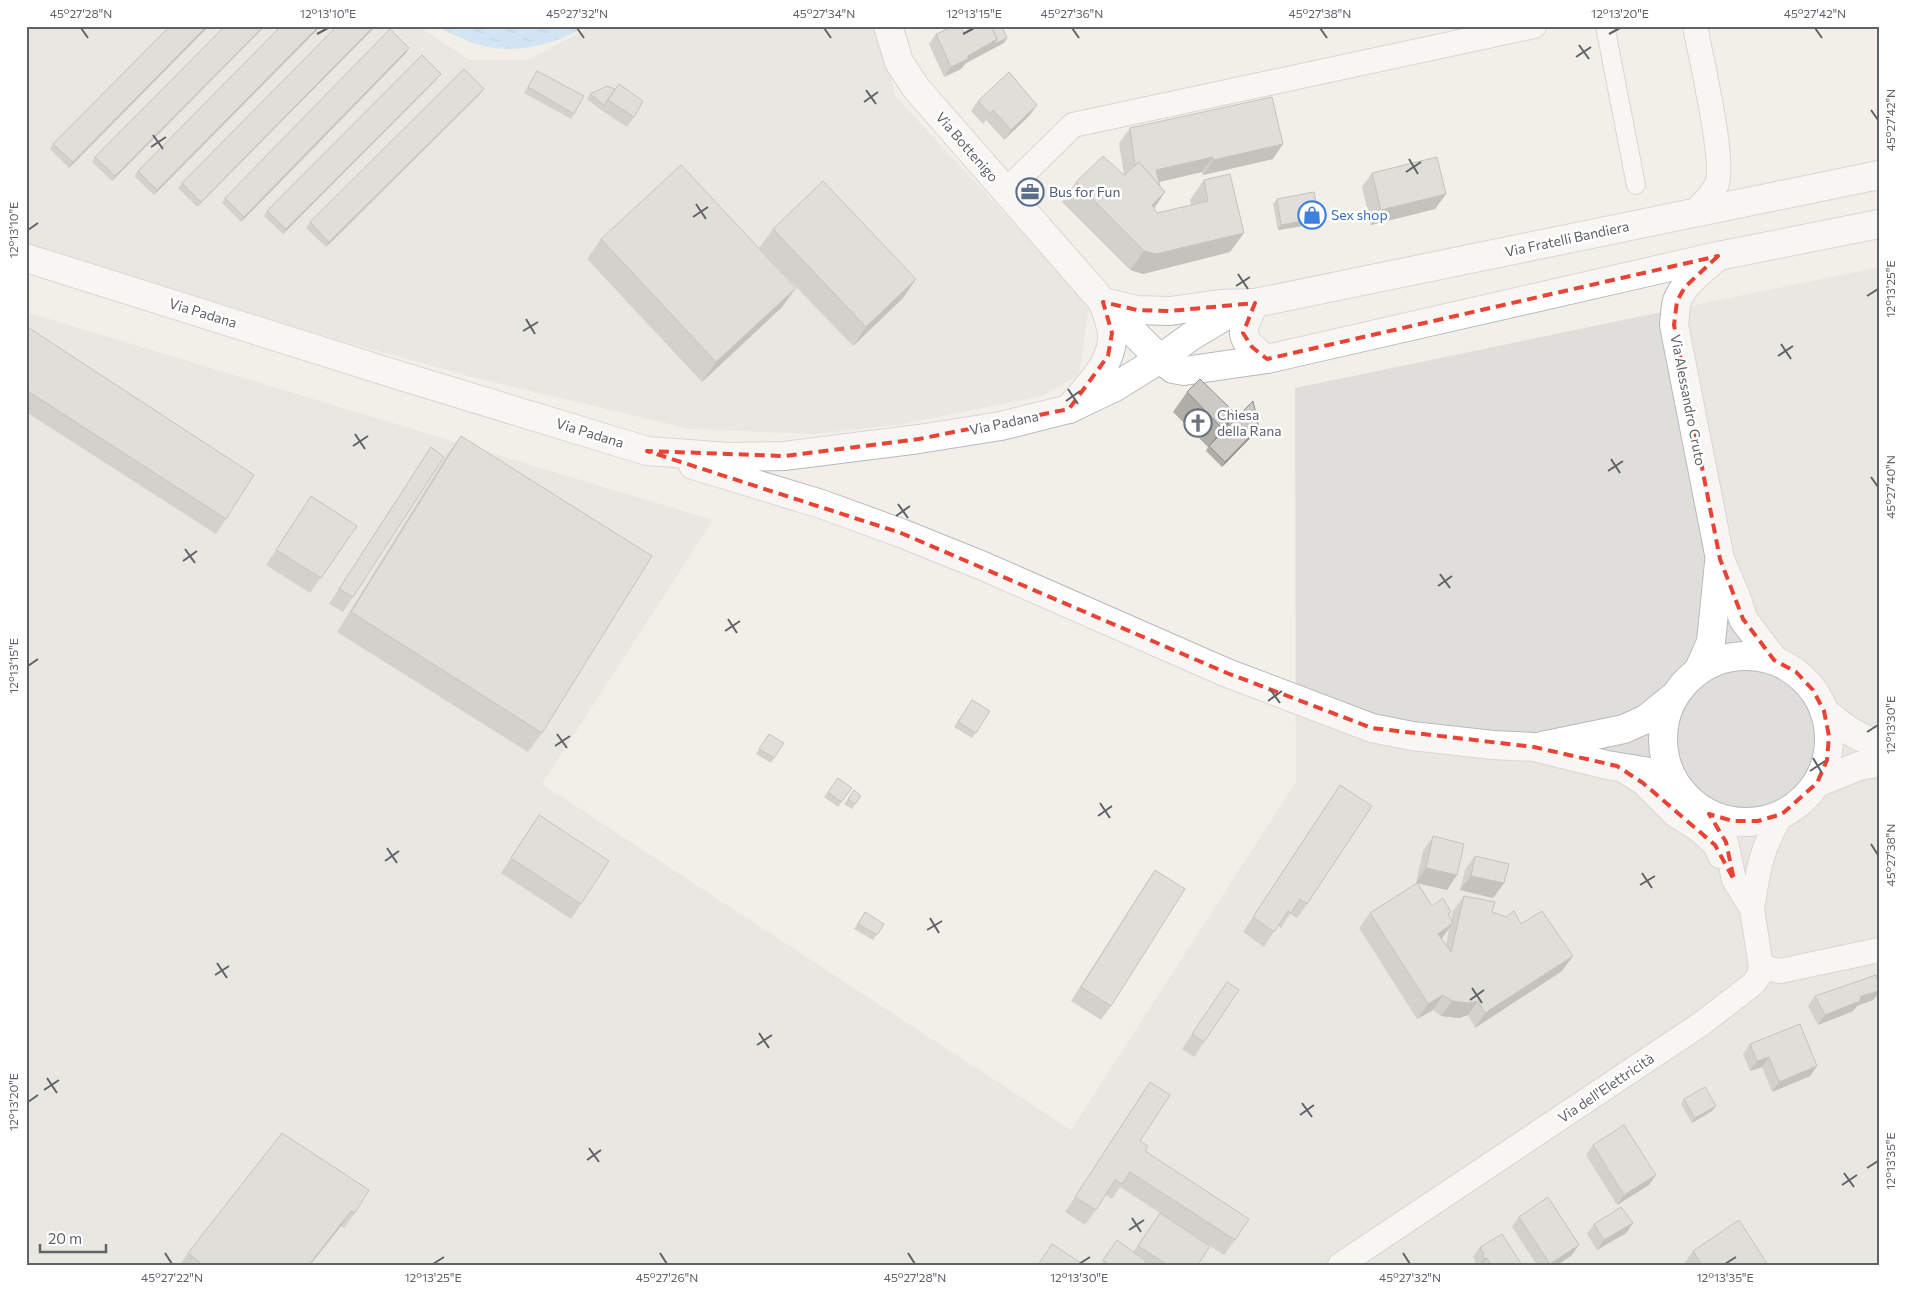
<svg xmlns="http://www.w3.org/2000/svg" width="1905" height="1291" viewBox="0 0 1905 1291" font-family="Commissioner,sans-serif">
	<defs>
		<pattern id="water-ripples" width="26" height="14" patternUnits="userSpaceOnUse" patternTransform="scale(1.25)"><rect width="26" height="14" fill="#aadaff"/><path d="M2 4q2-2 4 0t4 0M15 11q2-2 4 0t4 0" fill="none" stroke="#8eb4d2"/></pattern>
	</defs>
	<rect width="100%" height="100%" fill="#f1efe8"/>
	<!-- industrial -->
	<g fill="#e0deda">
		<path d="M26,26H418L470,60H528L592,26H878L896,97L1044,256L1089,307L1079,375L1043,396L903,424L815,434L690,429L472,377L342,341L26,244Z"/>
		<path d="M1879,267V1265H26V312L713,520L542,784L1071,1130L1296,782L1295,388Z"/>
	</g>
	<!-- water -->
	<path fill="url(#water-ripples)" d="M439,26H586C547,49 501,58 459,37C452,34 445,31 439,26Z"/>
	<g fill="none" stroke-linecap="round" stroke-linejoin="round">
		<!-- pedestrian casing -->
		<g stroke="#b5b8bc" stroke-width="20">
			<path id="pedestrian" d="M1605,26L1636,185"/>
		</g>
		<!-- minor casing -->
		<g stroke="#b5b8bc" stroke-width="26">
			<g id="minor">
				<path d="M1006,191L1073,125L1534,26"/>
				<path d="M1694,213C1701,204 1711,196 1716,186C1727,167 1700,53 1695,26"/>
				<path d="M1618,767L1643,783L1675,815L1698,829L1715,845L1720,856"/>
				<path d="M1752,909C1758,870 1761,848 1782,814"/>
				<path d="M1761,967L1780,971L1879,950"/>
				<path d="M1340,1265L1701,1024L1753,984L1759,976L1761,967L1752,909L1734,880L1726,842L1709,814"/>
			</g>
		</g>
		<!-- tertiary casing -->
		<g stroke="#b5b8bc" stroke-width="30">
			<g id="tertiary">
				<path d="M888,26L899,62L916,88L1103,302L1160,359"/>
				<path d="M1103,302L1137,310L1170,311L1220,304L1255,303"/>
				<path d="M1069,409C1086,388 1115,363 1112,332C1110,322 1106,311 1103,302"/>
				<path d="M1824,711C1841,726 1857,738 1879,744"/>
				<path d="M1817,783L1859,766L1879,763"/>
			</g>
		</g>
		<!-- secondary casing -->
		<g stroke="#b6babf" stroke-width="30">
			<g id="secondary">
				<path d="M1717,257C1703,269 1684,283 1677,301C1675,308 1675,317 1674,325L1720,559L1737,599L1743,619L1774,660"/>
				<path d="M26,258L401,376L647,451L730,457L784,456L919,439L1001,426L1069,409L1115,387L1160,359L1190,337L1230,313L1255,303L1879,175"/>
				<path d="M1255,303C1240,331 1237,339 1267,359"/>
				<path d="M1160,359L1173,369L1184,371L1267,359L1718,256L1879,224"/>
				<path d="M693,465L821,504L901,533L983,566L1227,673L1372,728L1412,736L1493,745L1534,747L1607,765L1650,772L1674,781"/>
				<circle cx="1746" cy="739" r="83"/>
				<path d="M1699,669L1711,642L1719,563"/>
				<path d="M1542,746L1624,729L1646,719L1672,698"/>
			</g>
		</g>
		<!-- pedestrian -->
		<use href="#pedestrian" stroke="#fff" stroke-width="18"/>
		<!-- minor -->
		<use href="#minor" stroke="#fff" stroke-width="24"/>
		<!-- tertiary -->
		<use href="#tertiary" stroke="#fff" stroke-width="28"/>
		<!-- secondary -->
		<use href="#secondary" stroke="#fff" stroke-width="28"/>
	</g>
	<!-- wall -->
	<g fill="#afaea9" fill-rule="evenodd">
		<path d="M170,26H209L69,168L50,149L53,144Z"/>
		<path d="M225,26H265L112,181L92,162L95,157Z"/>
		<path d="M281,26H321L154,195L134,176L138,171Z"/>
		<path d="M337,26H375L197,207L178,188L182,183Z"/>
		<path d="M936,34H965L1007,38L1004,43L966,63L961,69L944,77L929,44Z"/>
		<path d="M406,53L241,222L222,203L225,198Z"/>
		<path d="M537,71L574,114L571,119L524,93Z"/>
		<path d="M441,74L437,79L283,234L264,216L267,211Z"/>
		<path d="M615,89L634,117L627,127L601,110L587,99L590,94Z"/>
		<path d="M480,94L326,247L306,228L310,222Z"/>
		<path d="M978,101L1030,115L1004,140L986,120L983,124L971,111Z"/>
		<path d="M1130,128L1273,159L1203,175L1202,172L1159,182L1160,186L1165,192L1154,209L1157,213L1191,205L1190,200L1204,180L1230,252L1143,274L1130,270L1062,202L1076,182L1124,175L1119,143Z"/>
		<path d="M1372,173L1446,194L1435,209L1371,225L1362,187Z"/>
		<path d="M1277,199L1315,224L1278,230L1273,204Z"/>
		<path d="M773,229L903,298L853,346L759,248Z"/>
		<path d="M601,239L782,307L702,382L587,259Z"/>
		<path d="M26,326L226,519L216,534L26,412Z"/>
		<path d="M1187,392L1236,414L1225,430L1259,427L1256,432L1222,467L1206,451L1208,447L1173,412Z"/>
		<path d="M461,436L542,733L528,752L337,632L447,455Z"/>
		<path d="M431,447L353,597L343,612L329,604Z"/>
		<path d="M311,496L357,526L310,593L266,565Z"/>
		<path d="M972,700L990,711L972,738L954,727Z"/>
		<path d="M769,734L774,758L771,763L756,754Z"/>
		<path d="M838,778L852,788L838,807L824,797Z"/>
		<path d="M1340,785L1307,904L1297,918L1290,914L1281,928L1278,926L1264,947L1243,932Z"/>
		<path d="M854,790L861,796L852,809L844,804Z"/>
		<path d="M539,815L581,904L571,919L501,873Z"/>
		<path d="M1433,836L1447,890L1418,883L1432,906L1449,915L1451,920L1453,911L1464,896L1492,912L1521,924L1562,971L1475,1028L1468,1015L1459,1018L1441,1016L1433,1010L1417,1019L1359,928L1370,913L1417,883H1416L1423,851ZM1449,928L1446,945L1442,939Z"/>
		<path d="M1475,856L1504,883L1493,898L1460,890L1465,870Z"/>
		<path d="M1155,870L1111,1006L1101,1020L1071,1001L1145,885Z"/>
		<path d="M865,912L884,924L873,940L854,929Z"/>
		<path d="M1227,982L1204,1042L1194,1057L1182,1049Z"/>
		<path d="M1815,996L1873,1000L1857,1006L1853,1011L1818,1025L1808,1006Z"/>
		<path d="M1750,1044L1817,1066L1810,1076L1772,1092L1762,1067L1750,1071L1743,1054Z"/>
		<path d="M1150,1082L1140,1141L1145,1151L1235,1240L1224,1255L1180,1226L1198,1265H1100L1117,1240L1133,1252L1160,1213L1120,1187L1112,1199L1106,1195L1085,1225L1065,1212Z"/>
		<path d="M1684,1099L1712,1111L1692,1123L1681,1104Z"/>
		<path d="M282,1133L355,1213L344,1228L341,1226L310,1265H180L188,1253Z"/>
		<path d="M1593,1145L1649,1185L1617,1205L1586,1155Z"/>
		<path d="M1519,1217L1572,1255L1557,1265H1537L1512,1227Z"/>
		<path d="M1633,1223L1626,1233L1597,1250L1587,1234L1594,1224Z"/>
		<path d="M1480,1247L1522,1265H1475L1476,1263L1473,1257Z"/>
		<path d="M1693,1251L1768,1265H1683Z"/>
	</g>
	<!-- shaded-wall -->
	<g fill="#8f8d8a">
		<path d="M207,26H209L69,168L73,162Z"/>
		<path d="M264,26H265L112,181L115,176Z"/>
		<path d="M319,26H321L154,195L157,190Z"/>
		<path d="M374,26H375L374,28L197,207L201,202Z"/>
		<path d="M1007,38L1004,43L966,63L961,69L944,77L951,67L968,56L997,39Z"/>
		<path d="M409,48L406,53L241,222L244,217Z"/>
		<path d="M441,74L437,79L283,234L286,229Z"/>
		<path d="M484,89L480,94L326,247L329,242Z"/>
		<path d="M1037,105L1030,115L1004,140L1011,130Z"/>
		<path d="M1283,144L1273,159L1203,175L1213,160Z"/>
		<path d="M1213,157L1202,172L1150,184L1156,170Z"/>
		<path d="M1165,192L1151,212L1152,205Z"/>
		<path d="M1446,194L1435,209L1371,225L1381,210Z"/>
		<path d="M1319,218L1315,224L1278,230L1281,225Z"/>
		<path d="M1244,233L1230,252L1143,274L1130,270L1144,251Z"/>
		<path d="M916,279L903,298L853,346L866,327Z"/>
		<path d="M796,288L782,307L702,382L716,362Z"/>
		<path d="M1236,414L1222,434L1209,447L1222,428Z"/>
		<path d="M1259,427L1256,432L1222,467L1225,462Z"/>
		<path d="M1426,868L1457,875L1447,890L1416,883Z"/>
		<path d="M1471,876L1504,883L1493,898L1460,890Z"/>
		<path d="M1453,923L1442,938L1428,949L1438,934Z"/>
		<path d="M1573,956L1562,971L1475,1028L1485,1013Z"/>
		<path d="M1879,991V993L1873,1000L1857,1006L1853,1011L1818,1025L1825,1015L1861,996Z"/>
		<path d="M1443,995L1433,1010L1417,1019L1428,1004Z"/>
		<path d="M1452,1001H1478L1468,1015L1459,1018L1441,1016Z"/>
		<path d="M1769,1057L1762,1067L1750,1071L1757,1061Z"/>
		<path d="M1817,1066L1810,1076L1772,1092L1779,1082Z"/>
		<path d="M1716,1106L1712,1111L1692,1123L1695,1118Z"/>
		<path d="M1656,1175L1649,1185L1617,1205L1624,1195Z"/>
		<path d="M351,1211L341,1226L310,1265H309Z"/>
		<path d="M1633,1223L1626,1233L1597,1250L1604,1240Z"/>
		<path d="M1579,1245L1572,1255L1557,1265H1549Z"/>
		<path d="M1487,1258L1482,1265H1480L1484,1259Z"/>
	</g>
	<!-- building -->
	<g fill="#cccac5" stroke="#8f8d8a">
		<path d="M170,26H207L73,162L53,144Z"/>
		<path d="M225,26H264L115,176L95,157Z"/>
		<path d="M281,26H319L157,190L138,171Z"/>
		<path d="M337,26H374L201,202L182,183Z"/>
		<path d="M954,26H960L965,34L979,26H991L997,39L968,56V59L951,67L936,34Z"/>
		<path d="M991,26H1002L1007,38L994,44L997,39Z"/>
		<path d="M390,29L409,48L244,217L225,198Z"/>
		<path d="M422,55L441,74L286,229L267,211Z"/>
		<path d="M464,69L484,89L329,242L310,222Z"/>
		<path d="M537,71L584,96L574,114L528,87Z"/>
		<path d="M1009,72L1037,105L1011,130L993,110L990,114L978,101Z"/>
		<path d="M619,84L643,101L634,117L608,100Z"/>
		<path d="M607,86L615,89L604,105L590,94Z"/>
		<path d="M1272,97L1283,144L1213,160V157L1156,170L1160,186L1139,162L1135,165L1130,128Z"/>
		<path d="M1103,156L1124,175L1139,162L1165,192L1152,205L1157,213L1208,201L1204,180L1230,174L1244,233L1156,254L1144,251L1076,182Z"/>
		<path d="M1437,157L1446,194L1381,210L1372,173Z"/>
		<path d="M681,165L796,288L716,362L601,239Z"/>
		<path d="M823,181L916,279L866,327L773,229Z"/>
		<path d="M1314,192L1319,218L1281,225L1277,199Z"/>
		<path d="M26,326L254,475L226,519L26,390Z"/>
		<path d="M1200,379L1236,414L1222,428L1187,392Z"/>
		<path d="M1253,401L1259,427L1225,462L1209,446Z"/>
		<path d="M461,436L652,556L542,733L351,612Z"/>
		<path d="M431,447L444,457L353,597L339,589Z"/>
		<path d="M311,496L357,526L321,578L276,550Z"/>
		<path d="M972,700L990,711L976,733L958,722Z"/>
		<path d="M769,734L784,743L774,758L759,749Z"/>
		<path d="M838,778L852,788L841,802L828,792Z"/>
		<path d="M1340,785L1372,806L1307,904L1300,899L1291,913L1288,911L1274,932L1253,917Z"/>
		<path d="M854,790L861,796L855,804L848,799Z"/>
		<path d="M539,815L609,861L581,904L511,858Z"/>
		<path d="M1433,836L1464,844L1457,875L1426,868Z"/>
		<path d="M1475,856L1509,864L1504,883L1471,876Z"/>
		<path d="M1155,870L1185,889L1111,1006L1081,987Z"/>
		<path d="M1417,883L1432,906L1443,898L1451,912L1448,914L1453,923L1438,934L1451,952L1464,896L1495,902L1492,912L1506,917L1514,911L1521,924L1542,911L1573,956L1485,1013L1478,1001L1469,1003L1452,1001L1443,995L1428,1004L1370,913Z"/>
		<path d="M865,912L884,924L877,935L858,924Z"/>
		<path d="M1876,975L1879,985V991L1861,996L1860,1001L1825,1015L1815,996Z"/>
		<path d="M1227,982L1239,990L1204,1042L1192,1034Z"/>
		<path d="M1800,1024L1817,1066L1779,1082L1769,1057L1757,1061L1750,1044Z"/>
		<path d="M1150,1082L1170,1095L1140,1141L1148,1146L1145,1151L1249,1219L1235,1240L1130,1172L1122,1184L1115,1180L1096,1210L1075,1197Z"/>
		<path d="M1705,1087L1716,1106L1695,1118L1684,1099Z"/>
		<path d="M1624,1125L1656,1175L1624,1195L1593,1145Z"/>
		<path d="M282,1133L369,1190L355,1213L351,1211L309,1265H291L288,1263L286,1265H203L188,1253Z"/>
		<path d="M1548,1197L1579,1245L1550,1264L1519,1217Z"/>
		<path d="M1621,1207L1633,1223L1604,1240L1594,1224Z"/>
		<path d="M1160,1213L1210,1246L1198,1265H1168L1138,1246Z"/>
		<path d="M1739,1220L1768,1265H1702L1693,1251Z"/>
		<path d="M1502,1234L1522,1265H1491L1487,1258L1484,1259L1482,1255L1484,1254L1480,1247Z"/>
		<path d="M1117,1240L1146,1261L1144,1265H1110L1103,1260Z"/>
		<path d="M1052,1244L1084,1265H1038Z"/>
	</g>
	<!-- marked area -->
	<path d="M0 0H1905V1291H0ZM1718,256L1685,287L1677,301L1674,325L1720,559L1743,619L1774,660L1796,672L1813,690L1824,711L1829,736L1827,760L1817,783L1782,814L1758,821H1733L1709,814L1726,842L1734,880L1715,845L1643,783L1617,766L1534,747L1372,728L1227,673L901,533L647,451L784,456L919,439L1069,409L1108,356L1112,333L1103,302L1137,310L1170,311L1255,303L1243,333L1252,347L1267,359Z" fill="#f1efe8" fill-opacity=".55" fill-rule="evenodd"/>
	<path fill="none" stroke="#ea4335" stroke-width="4" stroke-dasharray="10 6" stroke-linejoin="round" d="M1718,256L1685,287L1677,301L1674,325L1720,559L1743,619L1774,660L1796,672L1813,690L1824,711L1829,736L1827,760L1817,783L1782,814L1758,821H1733L1709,814L1726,842L1734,880L1715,845L1643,783L1617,766L1534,747L1372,728L1227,673L901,533L647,451L784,456L919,439L1069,409L1108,356L1112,333L1103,302L1137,310L1170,311L1255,303L1243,333L1252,347L1267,359Z"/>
	<!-- ticks -->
	<path fill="none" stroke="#5f6368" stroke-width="2" d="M81,28L88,38M577,28L584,38M824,28L831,38M1072,28L1079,38M1320,28L1327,38M1815,28L1822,38M317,34L328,28M963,34L974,28M1609,34L1620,28M1579,45L1589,59M1576,57L1591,47M866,90L876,104M864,102L878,92M1871,110L1878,120M153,135L163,149M151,147L166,137M1409,159L1418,174M1406,172L1421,162M696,204L706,219M693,217L708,207M28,230L38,223M1238,274L1248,289M1236,286L1250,277M1867,296L1878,289M526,319L535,334M523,331L538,322M1781,344L1791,359M1778,356L1793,346M1068,389L1078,404M1066,401L1080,391M355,434L365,449M353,446L368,436M1611,459L1620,473M1608,471L1623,461M1871,477L1878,487M898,504L908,518M896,516L910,506M185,549L195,563M183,561L197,551M1440,574L1450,588M1438,586L1452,576M728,619L737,633M725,631L740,621M28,666L38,659M1270,689L1280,703M1268,701L1282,691M1867,732L1878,725M557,734L567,748M555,746L570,736M1813,758L1822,773M1810,771L1825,761M1100,803L1110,818M1098,816L1112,806M1871,844L1878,855M387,848L397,863M385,861L399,851M1642,873L1652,888M1640,885L1655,876M930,918L939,933M927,930L942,921M217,963L227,978M215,975L229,966M1472,988L1482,1003M1470,1000L1484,990M759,1033L769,1048M757,1045L772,1035M47,1078L57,1093M44,1090L59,1080M28,1102L38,1095M1302,1103L1312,1117M1300,1115L1314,1105M589,1148L599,1162M587,1160L601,1150M1867,1168L1878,1161M1844,1173L1854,1187M1842,1185L1857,1175M1132,1218L1141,1232M1129,1230L1144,1220M165,1253L172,1264M660,1253L667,1264M908,1253L915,1264M1403,1253L1410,1264M433,1264L444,1257M1079,1264L1090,1257M1725,1264L1736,1257"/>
	<!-- icons -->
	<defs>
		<g id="office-ring" transform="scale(1.4375)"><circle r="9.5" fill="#fff" stroke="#5c6f8a" stroke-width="1.5"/><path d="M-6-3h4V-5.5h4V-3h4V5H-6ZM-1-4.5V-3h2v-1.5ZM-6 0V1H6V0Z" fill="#5c6f8a"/></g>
		<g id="shop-ring" transform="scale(1.4375)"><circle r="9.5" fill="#fff" stroke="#3f7fe0" stroke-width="1.5"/><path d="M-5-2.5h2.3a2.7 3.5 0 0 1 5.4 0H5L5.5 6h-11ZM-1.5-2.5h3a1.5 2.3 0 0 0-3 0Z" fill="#3f7fe0"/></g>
		<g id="church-ring" transform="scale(1.4375)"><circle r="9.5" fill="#fff" stroke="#6b7280" stroke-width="1.5"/><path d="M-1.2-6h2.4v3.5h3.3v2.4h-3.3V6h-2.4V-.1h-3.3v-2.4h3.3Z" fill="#6b7280"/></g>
	</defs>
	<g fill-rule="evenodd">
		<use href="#office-ring" x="1030" y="192"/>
		<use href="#shop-ring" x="1312" y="215"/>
		<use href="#church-ring" x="1198" y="423"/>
	</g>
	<g text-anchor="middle" stroke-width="5" stroke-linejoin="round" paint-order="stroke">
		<!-- street labels -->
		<g font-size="14" fill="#5f6368" stroke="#fff">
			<text transform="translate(967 147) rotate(49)" y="5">Via Bottenigo</text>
			<text transform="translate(1567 239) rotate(-12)" y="5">Via Fratelli Bandiera</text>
			<text transform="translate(203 313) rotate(17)" y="5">Via Padana</text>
			<text transform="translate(1688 400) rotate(79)" y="5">Via Alessandro Cruto</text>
			<text transform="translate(1004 423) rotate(-12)" y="5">Via Padana</text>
			<text transform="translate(590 433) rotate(17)" y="5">Via Padana</text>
			<text transform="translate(1606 1088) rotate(-34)" y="5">Via dell'Elettricità</text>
		</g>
		<!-- service labels -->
		<g font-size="14" fill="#4e5e75" stroke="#fff" text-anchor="start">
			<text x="1049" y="197">Bus for Fun</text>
		</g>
		<!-- shop labels -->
		<g font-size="14" fill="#366cbe" stroke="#fff" text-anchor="start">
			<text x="1331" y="220">Sex shop</text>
		</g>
		<!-- worship labels -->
		<g font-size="14" fill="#5b616d" stroke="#fff" text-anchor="start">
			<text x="1217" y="420">Chiesa<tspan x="1217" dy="16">della Rana</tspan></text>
		</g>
	</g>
	<!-- border -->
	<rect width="1905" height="1291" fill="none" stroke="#ffffff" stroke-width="55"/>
	<!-- scale -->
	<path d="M40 1244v8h66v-8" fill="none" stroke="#5f6368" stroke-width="2.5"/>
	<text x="48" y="1244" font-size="15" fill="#5f6368" stroke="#ffffff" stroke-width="4" paint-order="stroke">20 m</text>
	<rect x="28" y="28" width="1850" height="1236" fill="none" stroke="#5f6368" stroke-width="2"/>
	<g font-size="12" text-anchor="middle" fill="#5f6368">
		<text x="81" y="18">45°27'28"N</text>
		<text x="328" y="18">12°13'10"E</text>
		<text x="577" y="18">45°27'32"N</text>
		<text x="824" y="18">45°27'34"N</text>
		<text x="974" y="18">12°13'15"E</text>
		<text x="1072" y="18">45°27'36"N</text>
		<text x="1320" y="18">45°27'38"N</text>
		<text x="1620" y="18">12°13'20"E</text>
		<text x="1815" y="18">45°27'42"N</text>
		<text transform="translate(1891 120) rotate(-90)" y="4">45°27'42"N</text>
		<text transform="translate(14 230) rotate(-90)" y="4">12°13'10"E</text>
		<text transform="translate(1891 289) rotate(-90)" y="4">12°13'25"E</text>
		<text transform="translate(1891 487) rotate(-90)" y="4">45°27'40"N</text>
		<text transform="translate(14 666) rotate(-90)" y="4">12°13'15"E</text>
		<text transform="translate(1891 725) rotate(-90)" y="4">12°13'30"E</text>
		<text transform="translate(1891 855) rotate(-90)" y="4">45°27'38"N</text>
		<text transform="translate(14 1102) rotate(-90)" y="4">12°13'20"E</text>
		<text transform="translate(1891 1161) rotate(-90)" y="4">12°13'35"E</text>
		<text x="172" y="1282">45°27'22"N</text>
		<text x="433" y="1282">12°13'25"E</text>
		<text x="667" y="1282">45°27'26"N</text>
		<text x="915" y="1282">45°27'28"N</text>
		<text x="1079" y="1282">12°13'30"E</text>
		<text x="1410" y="1282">45°27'32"N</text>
		<text x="1725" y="1282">12°13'35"E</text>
	</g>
</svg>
